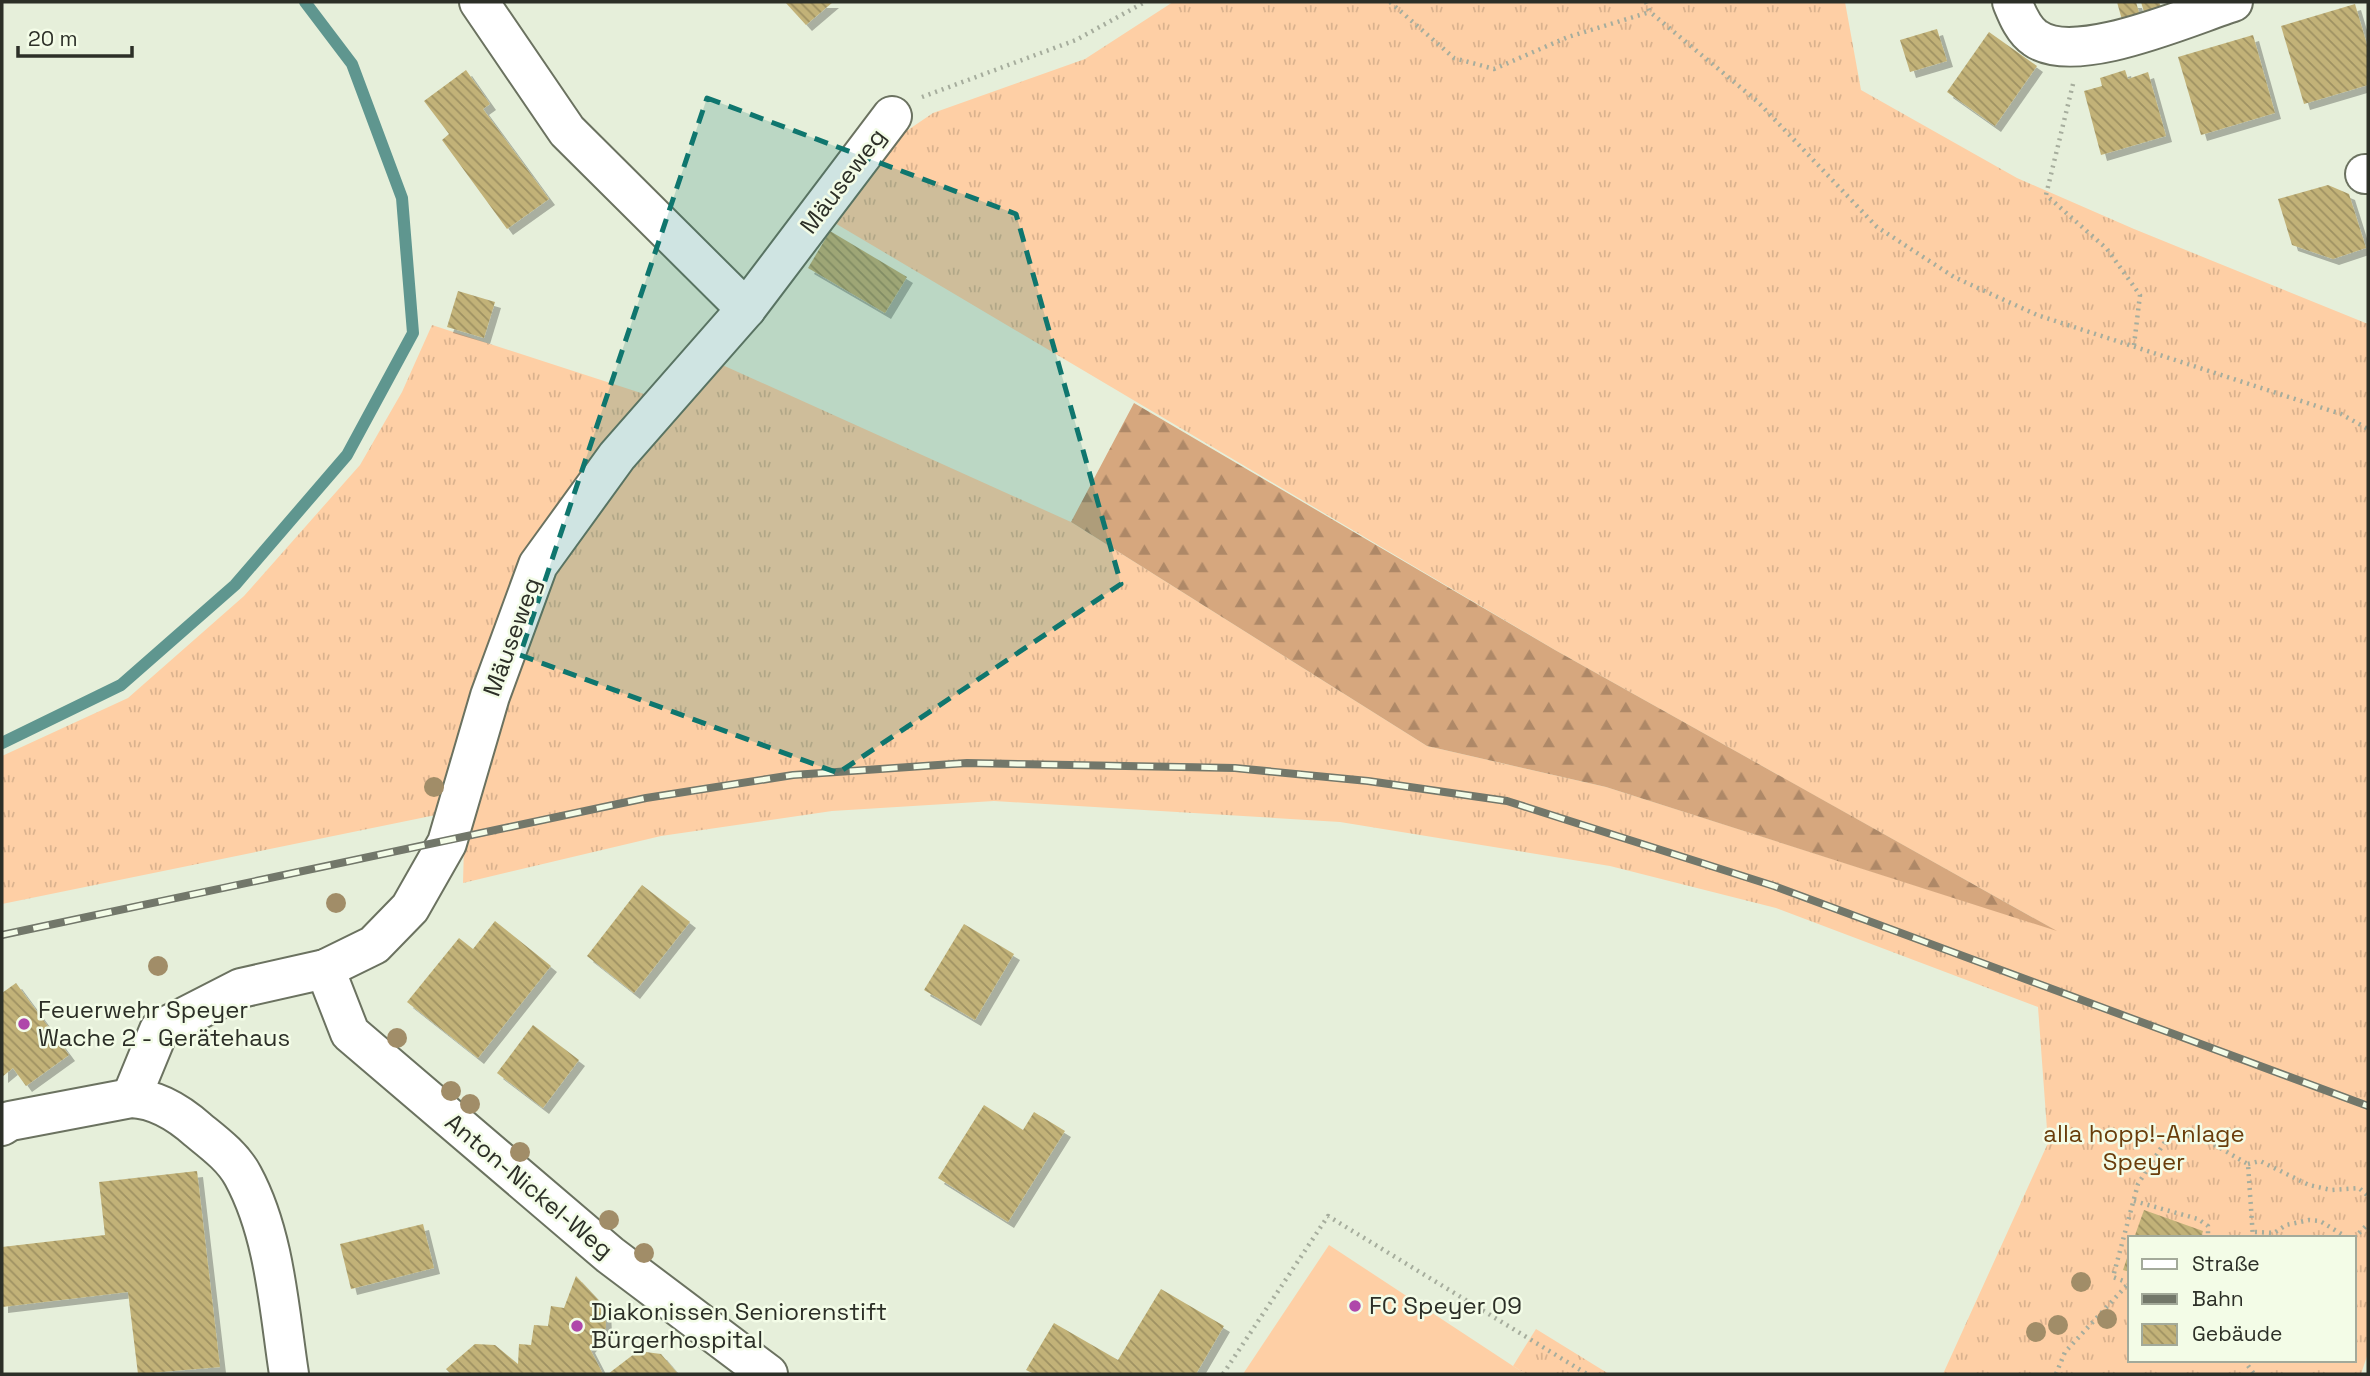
<svg xmlns="http://www.w3.org/2000/svg" width="2370" height="1376" viewBox="0 0 2370 1376" font-family="'Space Grotesk',sans-serif">
	<defs>
		<pattern id="grass-tufts" width="24" height="20" patternUnits="userSpaceOnUse" patternTransform="scale(1.75)"><rect width="24" height="20" fill="#fecfa5"/><path d="M3 7l-1-3M5 7V3M7 7l1-3M15 17l-1-3M17 17v-4M19 17l1-3" fill="none" stroke="#dab28e"/></pattern>
		<pattern id="forest-firs" width="22" height="20" patternUnits="userSpaceOnUse" patternTransform="scale(1.75)"><rect width="22" height="20" fill="#d6a77e"/><path d="M5 1l3.5 6h-7zM16 11l3.5 6h-7z" fill="#ae8867"/></pattern>
		<pattern id="building-back-hatch" width="6" height="6" patternUnits="userSpaceOnUse" patternTransform="scale(1.75)"><rect width="6" height="6" fill="#c2b278"/><path d="M-1 5l2 2M0 0l6 6M5-1l2 2" fill="none" stroke="#9e9162"/></pattern>
		<filter id="shadow"><feDropShadow dx="6" dy="6" stdDeviation="0" flood-color="#0004"/></filter>
	</defs>
	<rect width="100%" height="100%" fill="#e6efda"/>
	<!-- grass -->
	<g fill="url(#grass-tufts)" fill-rule="evenodd">
		<path d="M1173,2H1845L1861,90L2017,178L2134,229L2368,324V1353L2361,1374H1943L2048,1143L2038,1007L1776,908L1610,866L1340,822L994,801L832,811L661,836L463,883L465,809L2,904V756L128,698L244,596L360,465L402,392L432,325L644,394L689,350L1071,522L1427,746L1606,787L2053,929L1555,650L828,219L905,132L933,113L1085,59ZM2130,1238H2354V1360H2130Z"/>
		<path d="M1536,1329L1609,1374H1526L1513,1366Z"/>
	</g>
	<!-- forest -->
	<path fill="url(#forest-firs)" d="M1134,403L1555,650L2057,931L1606,787L1427,746L1071,522Z"/>
	<!-- garden -->
	<path fill="#fecfa5" d="M1329,1245L1513,1366L1526,1374H1243Z"/>
	<g fill="none" stroke-linecap="round" stroke-linejoin="round">
		<!-- stream -->
		<path stroke="#5f968f" stroke-width="12" d="M2,743L121,685L235,585L347,455L413,333L402,198L352,64L305,2"/>
	</g>
	<!-- building -->
	<g fill="url(#building-back-hatch)" filter="url(#shadow)">
		<path d="M785,2H833L806,25Z"/>
		<path d="M2117,2H2136L2140,16L2122,20Z"/>
		<path d="M2141,2H2159L2161,7L2144,12Z"/>
		<path d="M2355,4L2368,48V85L2304,104L2281,26Z"/>
		<path d="M1937,29L1947,61L1910,72L1900,40Z"/>
		<path d="M1989,32L2037,66L1995,126L1947,92Z"/>
		<path d="M2253,35L2275,113L2201,135L2178,57Z"/>
		<path d="M466,70L490,104L483,109L549,199L507,229L442,140L449,134L424,101Z"/>
		<path d="M2125,70L2128,79L2148,72L2166,136L2101,155L2084,91L2102,86L2100,78Z"/>
		<path d="M2328,185L2349,194L2366,248L2333,259L2292,245L2278,199Z"/>
		<path d="M830,231L907,277L885,313L808,268Z"/>
		<path d="M458,291L495,302L484,338L447,327Z"/>
		<path d="M642,885L690,922L634,993L587,956Z"/>
		<path d="M495,921L551,966L478,1058L407,1002L459,938L473,949Z"/>
		<path d="M964,924L1014,954L975,1020L924,990Z"/>
		<path d="M16,983L69,1055L26,1086L13,1068L2,1077V993Z"/>
		<path d="M533,1025L579,1060L543,1108L497,1073Z"/>
		<path d="M984,1105L1023,1130L1034,1112L1065,1131L1008,1222L938,1178Z"/>
		<path d="M197,1171L220,1367L138,1374L128,1292L2,1307V1247L105,1235L99,1182Z"/>
		<path d="M2144,1210L2203,1231L2201,1238H2134Z"/>
		<path d="M423,1224L434,1268L351,1289L340,1244Z"/>
		<path d="M2130,1249V1272L2123,1270Z"/>
		<path d="M576,1276L605,1307L606,1328L589,1347L603,1374H451L446,1369L475,1344L495,1345L518,1364L519,1344L531,1345L534,1325L548,1326L551,1306L564,1308Z"/>
		<path d="M1161,1289L1224,1326L1196,1374H1034L1026,1370L1054,1323L1118,1360Z"/>
		<path d="M638,1351L661,1354L678,1374H608Z"/>
	</g>
	<g fill="none" stroke-linecap="round" stroke-linejoin="round">
		<!-- minor casing -->
		<g stroke="#6b7260" stroke-width="42">
			<g id="minor">
				<path d="M479,2L567,131L746,309"/>
				<path d="M2012,2C2017,14 2023,30 2035,38C2075,67 2189,16 2233,2"/>
				<path d="M2365,174H2368"/>
				<path d="M325,969L350,1033L610,1255L768,1374"/>
				<path d="M131,1098L159,1030L241,988L325,969L374,945L410,908L447,843L490,696L538,565L617,456L746,309L892,116"/>
				<path d="M2,1126L10,1121L131,1098C156,1099 180,1114 198,1130C214,1143 233,1157 243,1176C275,1235 279,1309 289,1374"/>
			</g>
		</g>
		<!-- path -->
		<g stroke="#a6ad9d" stroke-width="4.5" stroke-dasharray="2 5" stroke-linecap="butt">
			<path d="M1390,2L1454,58L1494,69L1568,37L1650,12"/>
			<path d="M1646,2L1650,12L1758,102L1877,227L1954,277L2037,315L2341,414L2368,429"/>
			<path d="M2073,84L2046,195L2107,249L2140,295L2134,345"/>
			<path d="M922,97L1076,40L1145,2"/>
			<path d="M2248,1164L2260,1161L2309,1185L2331,1190L2359,1188L2368,1196"/>
			<path d="M2134,1201L2198,1219L2208,1226V1238"/>
			<path d="M2255,1232L2274,1233L2286,1225L2309,1220L2320,1221L2348,1238"/>
			<path d="M2354,1238L2368,1224"/>
			<path d="M2129,1283L2113,1277L2138,1184L2168,1137C2197,1129 2223,1151 2248,1164L2253,1238"/>
			<path d="M2244,1360L2254,1374"/>
			<path d="M1223,1374L1328,1216L1587,1374"/>
			<path d="M2056,1374L2065,1352L2129,1283"/>
		</g>
		<!-- minor -->
		<use href="#minor" stroke="#fff" stroke-width="38"/>
		<!-- rail casing -->
		<g stroke="#72776a" stroke-width="8">
			<path id="rail" d="M2,935L646,798L793,775L967,763L1235,768L1368,781L1507,801L1774,886L2368,1106"/>
		</g>
		<!-- rail -->
		<use href="#rail" stroke="#f3fce7" stroke-width="5" stroke-dasharray="16" stroke-linecap="butt"/>
	</g>
	<!-- trees -->
	<g fill="#a18d68">
		<circle cx="434" cy="787" r="10"/>
		<circle cx="336" cy="903" r="10"/>
		<circle cx="158" cy="966" r="10"/>
		<circle cx="397" cy="1038" r="10"/>
		<circle cx="451" cy="1091" r="10"/>
		<circle cx="470" cy="1104" r="10"/>
		<circle cx="520" cy="1152" r="10"/>
		<circle cx="609" cy="1220" r="10"/>
		<circle cx="644" cy="1253" r="10"/>
		<circle cx="2081" cy="1282" r="10"/>
		<circle cx="2107" cy="1319" r="10"/>
		<circle cx="2058" cy="1325" r="10"/>
		<circle cx="2036" cy="1332" r="10"/>
	</g>
	<!-- marked area -->
	<path fill="#0f766e" fill-opacity="0.2" stroke="#0f766e" stroke-width="5" stroke-dasharray="14 9" stroke-linejoin="round" d="M707,98L1016,214L1121,584L838,773L520,655Z"/>
	<!-- markers -->
	<g fill="#af47aa" stroke="#f3fce7" stroke-width="2.5">
		<circle cx="24" cy="1024" r="7"/>
		<circle cx="1355" cy="1306" r="7"/>
		<circle cx="577" cy="1326" r="7"/>
	</g>
	<g text-anchor="middle" stroke-width="5" stroke-linejoin="round" paint-order="stroke">
		<!-- street labels -->
		<g font-size="24" fill="#2c2f27" stroke="#f3fce7">
			<text transform="translate(843 181) rotate(-53)" y="8">Mäuseweg</text>
			<text transform="translate(512 637) rotate(-70)" y="8">Mäuseweg</text>
			<text transform="translate(529 1186) rotate(40)" y="8">Anton-Nickel-Weg</text>
		</g>
		<!-- poi labels -->
		<g font-size="24" fill="#2c2f27" stroke="#f3fce7" text-anchor="start">
			<text x="38" y="1018">Feuerwehr Speyer<tspan x="38" dy="28">Wache 2 - Gerätehaus</tspan></text>
			<text x="1369" y="1314">FC Speyer 09</text>
			<text x="591" y="1320">Diakonissen Seniorenstift<tspan x="591" dy="28">Bürgerhospital</tspan></text>
		</g>
		<!-- park labels -->
		<g font-size="24" fill="#693d0b" stroke="#f3fce7">
			<text x="2144" y="1142">alla hopp!-Anlage<tspan x="2144" dy="28">Speyer</tspan></text>
		</g>
	</g>
	<!-- border -->
	<rect width="2370" height="1376" fill="none" stroke="#2c2f27" stroke-width="7"/>
	<!-- legend -->
	<rect x="2128" y="1236" width="228" height="126" fill="#f3fce7" stroke="#a3aa9a" stroke-width="2"/>
	<rect x="2142" y="1259" width="35" height="10" fill="#ffffff" stroke="#a3aa9a" stroke-width="2"/>
	<text x="2192" y="1271" font-size="21" fill="#2c2f27">Straße</text>
	<rect x="2142" y="1294" width="35" height="10" fill="#72776a" stroke="#a3aa9a" stroke-width="2"/>
	<text x="2192" y="1306" font-size="21" fill="#2c2f27">Bahn</text>
	<rect x="2142" y="1324" width="35" height="21" fill="url(#building-back-hatch)" stroke="#a3aa9a" stroke-width="2"/>
	<text x="2192" y="1341" font-size="21" fill="#2c2f27">Gebäude</text>
	<!-- scale -->
	<path d="M18 46v10h114v-10" fill="none" stroke="#2c2f27" stroke-width="3.5"/>
	<text x="28" y="46" font-size="21" fill="#2c2f27" stroke="#f3fce7" stroke-width="5" paint-order="stroke">20 m</text>
</svg>
